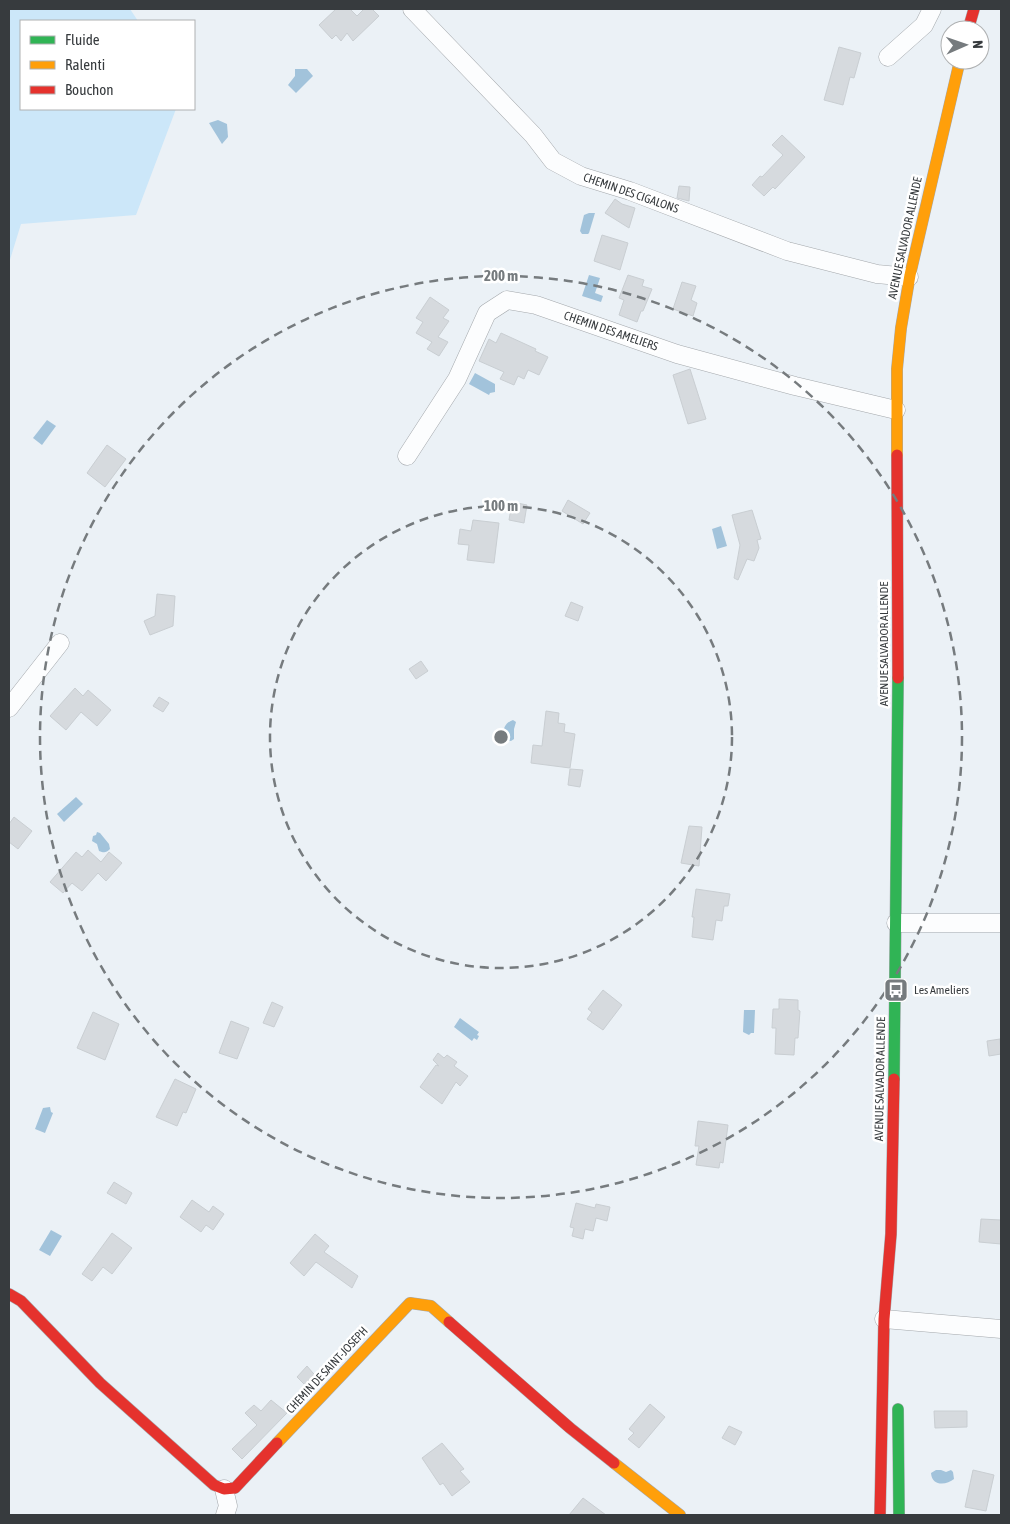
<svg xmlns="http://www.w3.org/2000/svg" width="1010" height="1524" viewBox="0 0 1010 1524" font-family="'Asap Condensed',sans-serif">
	<rect width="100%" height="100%" fill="#ebf1f6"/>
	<!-- green -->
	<path fill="#cce7f9" d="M9,9H130L138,21H21V109H176L136,215L21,224L9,263Z"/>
	<!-- water -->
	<g fill="#a2c3db">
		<path d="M295,69H307L313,76L296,93L288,85L295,76Z"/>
		<path d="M218,120L227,124L228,137L222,144L209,123Z"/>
		<path d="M589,213H595L589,233L588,234H582L580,231L584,215Z"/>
		<path d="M589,275L600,278L595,293L603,296L601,302L582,296Z"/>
		<path d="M475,373L495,384V392L490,393L489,395L469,384Z"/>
		<path d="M47,420L56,426L42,445L33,438Z"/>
		<path d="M721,526L727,546L717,549L712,529Z"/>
		<path d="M513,720L516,722L514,729V739L511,741L504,740C502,731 504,723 513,720Z"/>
		<path d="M76,797L83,804L64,822L57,814Z"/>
		<path d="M97,832L100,833L109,844L110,849C106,853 104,853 99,851L97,844L92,841L93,836L96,835Z"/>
		<path d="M744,1010H755L754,1033H751L749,1035L743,1032Z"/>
		<path d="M460,1018L479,1032L477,1035L479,1036L477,1040L474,1038L472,1041L454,1027Z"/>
		<path d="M50,1107L51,1112L53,1113L45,1133L35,1129L43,1108Z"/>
		<path d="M51,1230L62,1236L50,1256L39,1250Z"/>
		<path d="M936,1470H941L946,1472L951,1470L953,1472L954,1479C947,1485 932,1487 931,1473Z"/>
	</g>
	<!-- building -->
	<g fill="#d6dade" stroke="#c9ced2">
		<path d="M336,9H350L357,16L364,9H372L379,16L353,41L347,33L341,41L336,35L332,39L319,25Z"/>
		<path d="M839,47L861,53L854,78L850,77L843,105L824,100Z"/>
		<path d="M782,135L805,157L775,189L773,187L764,196L752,185L760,176L762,177L783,155L772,145Z"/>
		<path d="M679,186L690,187L689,201L677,198Z"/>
		<path d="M615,199L622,204L635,208L629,228L605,213Z"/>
		<path d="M602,235L628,243L620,270L594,261Z"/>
		<path d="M628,275L644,280L642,286L652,289L643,311H641L637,322L619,315L624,300L619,298Z"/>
		<path d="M682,282L696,286L691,300L697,303L693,316L673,309Z"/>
		<path d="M430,297L449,310L443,318L449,321L438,337L448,342L439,356L427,349L432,342L416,333L423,322L416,318Z"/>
		<path d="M501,333L536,349L535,351L548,357L539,375L528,370L524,379L518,376L514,385L500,379L504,372L479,361L489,339L496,343Z"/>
		<path d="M690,369L706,419L688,424L673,375Z"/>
		<path d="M107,445L126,459L105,487L87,473Z"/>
		<path d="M568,500L590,513L583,524L562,511Z"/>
		<path d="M512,502L527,505L524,523L509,520Z"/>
		<path d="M752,510L761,539L757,540L759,548L754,561L747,559L738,580L734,578L740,545L732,515Z"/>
		<path d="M473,520L499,523L494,563L467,560L469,545L458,544L460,529L471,531Z"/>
		<path d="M157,594L175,596L173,626L150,635L144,621L155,616Z"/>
		<path d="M571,602L583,607L578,621L565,616Z"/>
		<path d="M421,661L428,671L416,679L409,669Z"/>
		<path d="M75,688L83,696L88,690L111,710L97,726L81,712L66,730L50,716Z"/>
		<path d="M159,697L169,703L163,712L153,706Z"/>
		<path d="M546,711L559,713L558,723L565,724L564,732L575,734L570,768L531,763L533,745L542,746Z"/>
		<path d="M570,769L583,770L580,787L568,785Z"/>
		<path d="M14,817L32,831L18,849L9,842V824Z"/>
		<path d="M689,826L702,827L699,866L681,863Z"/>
		<path d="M88,850L101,862L109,852L122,863L106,881L98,873L82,891L72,883L63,893L50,882L76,852L82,857Z"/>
		<path d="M696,889L730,894L728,906H724L722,921L716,920L713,940L692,937L694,917H692Z"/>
		<path d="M603,990L622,1005L603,1030L587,1019L592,1012L588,1009Z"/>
		<path d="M779,999L798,1000V1010L800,1011L798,1038H795L794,1055L775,1054L776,1028H772L773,1009H779Z"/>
		<path d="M272,1002L283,1007L274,1027L263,1023Z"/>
		<path d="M93,1012L119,1024L105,1060L77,1048Z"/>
		<path d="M231,1021L249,1028L237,1059L219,1053Z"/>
		<path d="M1000,1039L1001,1054L989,1056L987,1041Z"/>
		<path d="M438,1053L444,1058L447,1055L457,1062L454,1066L468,1076L460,1086L456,1082L442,1104L420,1087L436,1065L439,1066L433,1060Z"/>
		<path d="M175,1079L196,1089L186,1113L183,1112L177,1126L156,1117Z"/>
		<path d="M698,1121L728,1125L723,1163L720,1162L719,1168L696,1165L699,1146H695Z"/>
		<path d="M114,1182L132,1193L126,1204L107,1193Z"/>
		<path d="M192,1200L209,1212L213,1206L224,1214L213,1230L206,1225L201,1232L180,1217Z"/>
		<path d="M576,1203L595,1208L596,1204L610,1207L607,1221L596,1218L593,1231L585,1229L583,1239L572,1236L574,1228L570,1227Z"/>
		<path d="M981,1219L1001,1220V1244L979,1242Z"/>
		<path d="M112,1233L132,1248L112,1274L103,1267L92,1281L82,1274Z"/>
		<path d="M315,1234L329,1246L324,1252L358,1276L352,1288L316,1262L304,1276L290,1263Z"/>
		<path d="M307,1366L319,1380L309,1389L297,1377Z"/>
		<path d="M271,1400L287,1413L242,1459L232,1449L257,1425L245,1413L254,1405L261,1411Z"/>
		<path d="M650,1404L665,1417L639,1448L628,1439L634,1433L629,1429Z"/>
		<path d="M934,1411H967V1427L935,1428Z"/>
		<path d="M729,1426L742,1432L735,1445L722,1438Z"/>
		<path d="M442,1443L464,1469L460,1471L470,1482L452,1496L443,1483L440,1485L422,1458Z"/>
		<path d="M973,1470L994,1475L986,1511L965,1507Z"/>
		<path d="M583,1498L606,1515H569Z"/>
	</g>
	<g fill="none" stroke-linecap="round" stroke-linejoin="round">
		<!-- street casing -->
		<g stroke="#a4a8ac" stroke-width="19">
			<g id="street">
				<path d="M412,9L533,135L553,161L581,176L630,191L787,251L877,274L909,277"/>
				<path d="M888,57L924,25L932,9"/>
				<path d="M407,456L457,379L487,313L507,300L536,305L677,354L795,386L896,410"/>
				<path d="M9,708L60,643"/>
				<path d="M896,923H1001"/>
				<path d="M884,1319L1001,1329"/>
				<path d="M224,1489L228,1506L225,1515"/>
			</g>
		</g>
		<!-- fast casing -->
		<g stroke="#a4a8ac" stroke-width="12">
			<g id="fast">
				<path d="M894,1079L898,678"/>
				<path d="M898,1409L899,1515"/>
			</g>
		</g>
		<!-- slow casing -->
		<g stroke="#a4a8ac" stroke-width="12">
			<g id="slow">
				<path d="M897,455V369L901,328L910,275L960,60"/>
				<path d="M277,1443L410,1303L431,1306L449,1322"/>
				<path d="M614,1463L680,1515"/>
			</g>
		</g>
		<!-- jam casing -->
		<g stroke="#a4a8ac" stroke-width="12">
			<g id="jam">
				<path d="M968,30L974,9"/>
				<path d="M897,455L898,678"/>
				<path d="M9,1294L21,1301L100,1383L214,1485L224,1489L235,1488L277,1443"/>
				<path d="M449,1322L570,1428L614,1463"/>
				<path d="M880,1515L884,1319L891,1234L894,1079"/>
			</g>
		</g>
		<!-- street -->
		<use href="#street" stroke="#fcfdfe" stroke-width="18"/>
		<!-- fast -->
		<use href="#fast" stroke="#30b455" stroke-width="11"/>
		<!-- slow -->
		<use href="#slow" stroke="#ff9f0a" stroke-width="11"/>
		<!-- jam -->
		<use href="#jam" stroke="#e5322d" stroke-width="11"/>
	</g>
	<!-- distance rings -->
	<g fill="none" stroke="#767b7e" stroke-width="2.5" stroke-dasharray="9 6">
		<circle cx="501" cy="737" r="231"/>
		<circle cx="501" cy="737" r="461"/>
	</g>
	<!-- icons -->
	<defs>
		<g id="bus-square" transform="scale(1.25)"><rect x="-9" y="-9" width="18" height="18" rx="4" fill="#767b7e" stroke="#fff"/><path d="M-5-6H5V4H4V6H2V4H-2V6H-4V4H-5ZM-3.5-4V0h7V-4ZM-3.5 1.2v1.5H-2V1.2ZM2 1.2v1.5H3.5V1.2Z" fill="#fff"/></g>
	</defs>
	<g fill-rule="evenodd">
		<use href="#bus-square" x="896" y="990"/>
	</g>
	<g text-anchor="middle" stroke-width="5" stroke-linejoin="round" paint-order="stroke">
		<!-- street labels -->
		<g font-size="12" fill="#373b3e" stroke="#fff">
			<text transform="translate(631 193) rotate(19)" y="4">CHEMIN DES CIGALONS</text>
			<text transform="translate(905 238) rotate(-78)" y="4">AVENUE SALVADOR ALLENDE</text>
			<text transform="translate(611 331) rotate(19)" y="4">CHEMIN DES AMELIERS</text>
			<text transform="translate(884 644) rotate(-90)" y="4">AVENUE SALVADOR ALLENDE</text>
			<text transform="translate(880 1079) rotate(-89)" y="4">AVENUE SALVADOR ALLENDE</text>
			<text transform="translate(327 1370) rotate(-47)" y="4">CHEMIN DE SAINT-JOSEPH</text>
		</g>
		<!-- poi labels -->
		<g font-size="12" fill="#373b3e" stroke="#fff" text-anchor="start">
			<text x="914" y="994">Les Ameliers</text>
		</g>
	</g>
	<circle cx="501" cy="737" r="8" fill="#767b7e" stroke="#fff" stroke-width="2.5"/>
	<g font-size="15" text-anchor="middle" font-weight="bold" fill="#767b7e" stroke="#fff" stroke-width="5" stroke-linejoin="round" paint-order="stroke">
		<text x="501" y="281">200 m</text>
		<text x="501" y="511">100 m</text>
	</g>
	<!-- border -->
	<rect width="1010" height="1524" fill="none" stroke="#373b3e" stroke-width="20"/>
	<!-- legend -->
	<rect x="20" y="20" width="175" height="90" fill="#ffffff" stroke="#afb1b2"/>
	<rect x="30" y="36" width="25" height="8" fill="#30b455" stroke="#afb1b2"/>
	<text x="65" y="45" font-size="15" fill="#373b3e">Fluide</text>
	<rect x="30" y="61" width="25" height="8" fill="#ff9f0a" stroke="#afb1b2"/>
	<text x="65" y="70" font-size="15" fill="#373b3e">Ralenti</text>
	<rect x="30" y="86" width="25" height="8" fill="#e5322d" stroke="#afb1b2"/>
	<text x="65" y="95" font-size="15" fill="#373b3e">Bouchon</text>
	<!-- north arrow -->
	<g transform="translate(965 45) rotate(88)"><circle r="24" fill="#ffffff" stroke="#afb1b2"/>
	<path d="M0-4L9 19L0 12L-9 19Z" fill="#767b7e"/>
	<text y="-8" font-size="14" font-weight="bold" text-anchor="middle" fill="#373b3e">N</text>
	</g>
</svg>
